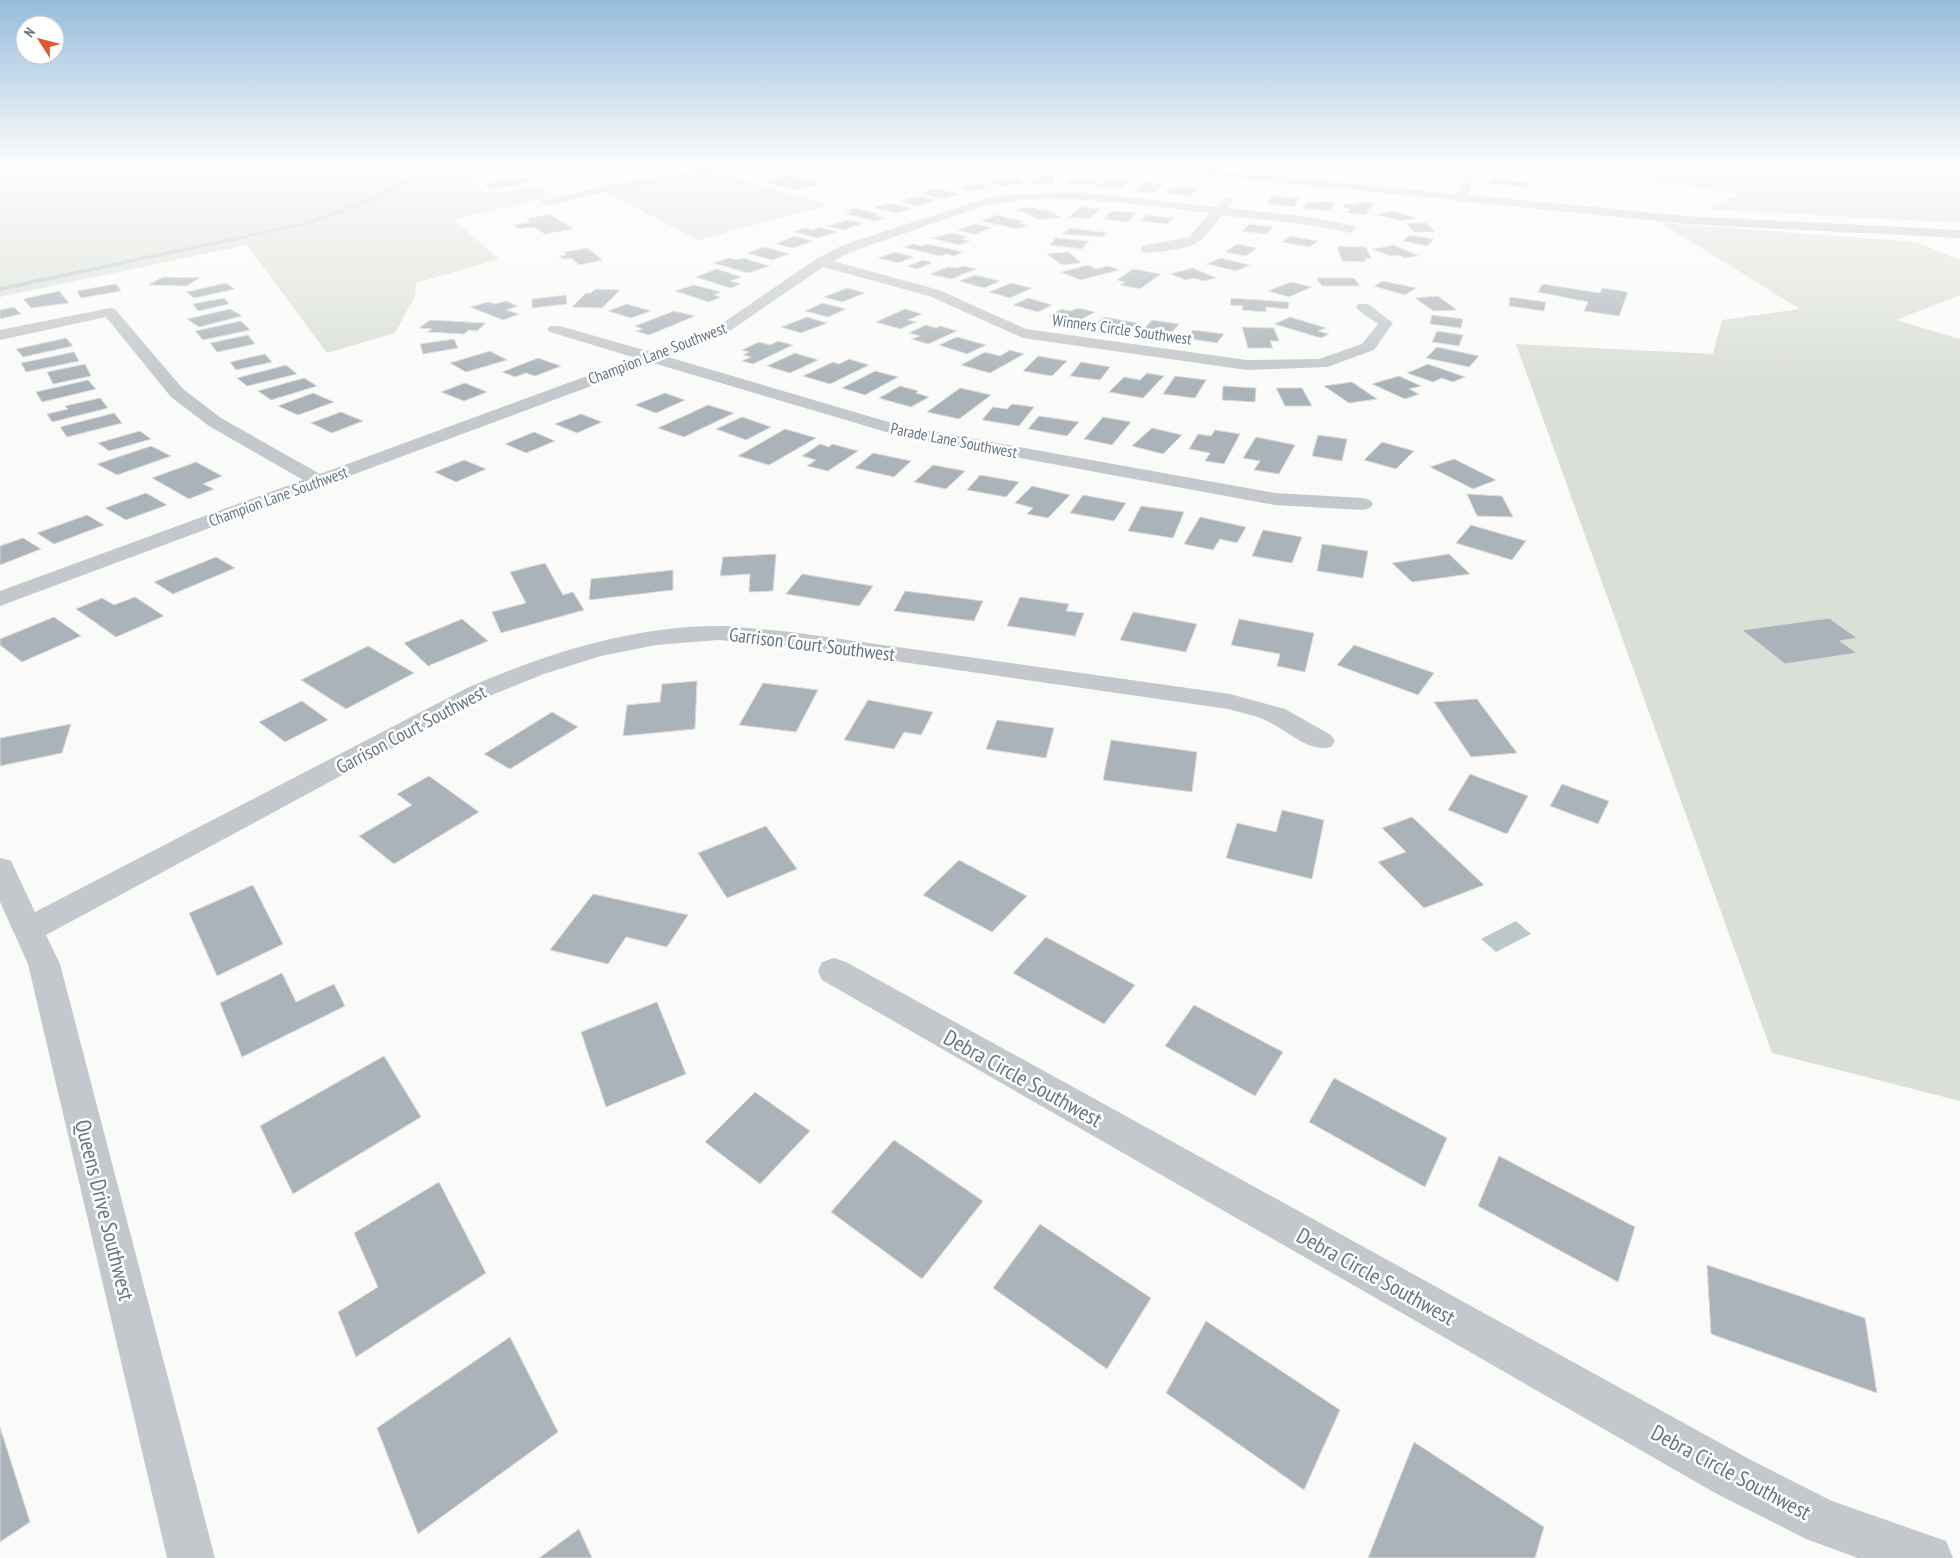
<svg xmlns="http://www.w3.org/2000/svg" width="1960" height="1558" viewBox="0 0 1960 1558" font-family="'PT Sans Narrow',sans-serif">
	<rect width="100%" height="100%" fill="#fafaf8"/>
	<!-- green -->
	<g fill="#dadfd7">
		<path d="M0,167H444L445,177L508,170L473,180L482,193L538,188L558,195L454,220L499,259L416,283L415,296L395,333L327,353L247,245L0,297Z"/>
		<path d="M1688,167H1939L1960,180V223L1705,209L1738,194L1603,173L1674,174Z"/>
		<path d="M717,172L829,205L698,240L605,192Z"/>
		<path d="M1661,223L1916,242L1960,260V295L1896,320L1960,339V1101L1772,1053L1516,344L1713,354L1722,320L1800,309Z"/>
	</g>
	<!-- water -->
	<path fill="#bbc7cb" d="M1516,921L1531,934L1496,952L1481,939Z"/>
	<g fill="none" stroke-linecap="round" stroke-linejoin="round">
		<!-- stream -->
		<path fill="#bbc7cb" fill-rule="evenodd" d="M441,167H446L402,185L379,198L310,224L0,291V287L307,222L375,196L398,183Z"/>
	</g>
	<!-- building -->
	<g fill="#aab3b9" stroke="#dcdcda">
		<path d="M791,175L820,184L796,190L762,182Z"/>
		<path d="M1040,176H1055L1053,184H1030L1031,178H1039Z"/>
		<path d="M523,177L533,182L492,189L483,184Z"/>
		<path d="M1112,178L1131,180L1121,187H1098Z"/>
		<path d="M1017,179L1023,184L999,186L993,181Z"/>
		<path d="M1071,179L1096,180L1092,185L1067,184Z"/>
		<path d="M1493,179L1530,183L1528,188L1490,183Z"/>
		<path d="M1145,182L1163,184L1154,193L1135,191Z"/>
		<path d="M979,183L990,187L970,191L959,187Z"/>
		<path d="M1184,187L1199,188L1188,196L1166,192L1172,188L1180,189Z"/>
		<path d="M936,188L960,194L944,199L920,194Z"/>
		<path d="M918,196L936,200L918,206L900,202Z"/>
		<path d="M1272,196L1299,198L1294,207L1267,204Z"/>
		<path d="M1319,201L1335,202L1330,211L1303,208L1307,202L1317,203Z"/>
		<path d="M1358,202L1374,203L1365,215L1347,213L1351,209L1342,208L1346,203L1356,204Z"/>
		<path d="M889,203L913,208L898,213L874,208Z"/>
		<path d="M1033,207L1041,211L1047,210L1061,217L1039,220L1017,209Z"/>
		<path d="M1080,207L1100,209L1089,219L1069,217Z"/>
		<path d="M854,208L880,214L876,216L885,218L875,221L846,214L852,212L846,211Z"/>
		<path d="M1112,211L1137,213L1128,222L1103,219Z"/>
		<path d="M1392,211L1416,218L1403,221L1376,215Z"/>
		<path d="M549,214L573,229L545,234L533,227L519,229L513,225L531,222L526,219Z"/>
		<path d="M996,215L1024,221L1020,223L1028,225L1018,229L981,221Z"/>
		<path d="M1147,215L1174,218L1167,224L1140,221Z"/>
		<path d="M848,220L863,223L844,230L828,226Z"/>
		<path d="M1406,223H1427L1435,232H1414Z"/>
		<path d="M975,224L992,228L974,234L957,230Z"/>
		<path d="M1250,224L1273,227L1266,234L1242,231Z"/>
		<path d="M820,227L837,232L818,238L793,232L805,228L812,230Z"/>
		<path d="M1070,228L1108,233L1102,237L1062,234Z"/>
		<path d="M952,233L968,237L961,239L970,241L959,245L931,238Z"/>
		<path d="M1410,235L1434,239L1427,246L1403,241Z"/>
		<path d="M795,236L813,241L793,248L775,244Z"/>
		<path d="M1291,236L1318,241L1309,247L1281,242Z"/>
		<path d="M1056,238L1089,241L1082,249L1049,245Z"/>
		<path d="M913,244L921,246L928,244L963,252L954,256L947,254L940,256L903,247Z"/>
		<path d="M1237,244L1257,248L1246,256L1225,252Z"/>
		<path d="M1394,245L1419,256L1405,258L1398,255L1390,256L1372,249Z"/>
		<path d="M1337,246L1366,247L1371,259L1364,258L1366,262L1342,261Z"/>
		<path d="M765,247L790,254L772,260L747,253Z"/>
		<path d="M587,248L603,260L579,265L571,258L563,259L559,256L567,255L564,252Z"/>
		<path d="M894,252L914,257L898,263L878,258Z"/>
		<path d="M1069,252L1081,263L1062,265L1047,254Z"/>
		<path d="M729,258L737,260L743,258L770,266L748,273L713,263Z"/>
		<path d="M1221,258L1250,265L1236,271L1207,264Z"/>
		<path d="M923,260L932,263L917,269L908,266Z"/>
		<path d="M1088,265L1096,269L1108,266L1119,270L1080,280L1061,272Z"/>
		<path d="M963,266L976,269L951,279L930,274L948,267L956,268Z"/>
		<path d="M1192,268L1217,278L1203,281L1194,278L1186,280L1170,274Z"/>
		<path d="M717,269L742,277L730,281L741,284L731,288L695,277Z"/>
		<path d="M1133,269L1161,274L1140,289L1120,285L1125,282L1117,280Z"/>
		<path d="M975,275L1000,281L984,288L959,281Z"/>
		<path d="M163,277L200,278L186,286L148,285Z"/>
		<path d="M1316,278H1354L1360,286H1322Z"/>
		<path d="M1383,281L1416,288L1405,295L1374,286Z"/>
		<path d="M1291,282L1312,287L1289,297L1268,291Z"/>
		<path d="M226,283L235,289L194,298L186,292Z"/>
		<path d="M1011,283L1032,288L1010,298L989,292Z"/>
		<path d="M116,284L121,291L81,298L77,291Z"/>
		<path d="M1542,284L1600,293L1602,288L1628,292L1619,316L1584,311L1588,302L1538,292Z"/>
		<path d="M694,285L721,292L714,295L721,297L709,302L675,291Z"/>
		<path d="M847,288L865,293L842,302L824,297Z"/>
		<path d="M596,289L620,290L602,308L572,307L586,293H591Z"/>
		<path d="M59,291L69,303L31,308L23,299Z"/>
		<path d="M566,295L567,304L532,308V299Z"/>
		<path d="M1438,296L1457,310L1433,311L1415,298Z"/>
		<path d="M1510,297L1546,302L1544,311L1509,306Z"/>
		<path d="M224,298L229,304L198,311L193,304Z"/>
		<path d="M1028,298L1052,305L1038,312L1013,305Z"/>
		<path d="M1231,298L1289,302L1288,309L1266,307V312L1242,310L1243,306L1230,305Z"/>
		<path d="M506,301L518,306L506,310L519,314L503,320L470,307L488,302L495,304Z"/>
		<path d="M823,303L846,309L828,317L805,311Z"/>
		<path d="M627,304L651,311L631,318L608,311Z"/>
		<path d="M14,307L21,314L0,319V310Z"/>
		<path d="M1078,308L1095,312L1073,324L1049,316L1061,309L1071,311Z"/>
		<path d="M230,309L242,316L199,327L187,319Z"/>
		<path d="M905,309L922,314L908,320L916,322L900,329L876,322Z"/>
		<path d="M674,311L695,316L649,335L636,331L643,329L635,326Z"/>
		<path d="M1432,315L1463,319L1461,328L1430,324Z"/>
		<path d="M807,317L827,323L801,333L781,327Z"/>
		<path d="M1104,317L1137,323L1127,331L1094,325Z"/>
		<path d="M1290,317L1326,328L1318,331L1329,334L1321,338L1274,324Z"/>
		<path d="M430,320L486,323L477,331L469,330L464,334L427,332L432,329L419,328Z"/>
		<path d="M1152,320L1179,324L1169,336L1141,332Z"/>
		<path d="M241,321L250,330L203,340L195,331Z"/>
		<path d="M926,325L936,328L940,326L957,331L928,344L911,339L920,336L909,333Z"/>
		<path d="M1242,327L1274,328L1279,341H1270L1273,348H1248Z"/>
		<path d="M1193,330L1224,334L1217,343L1185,338Z"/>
		<path d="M1437,331L1463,335L1459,346L1432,342Z"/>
		<path d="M248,335L255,344L217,352L210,343Z"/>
		<path d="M957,337L986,345L967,354L939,345Z"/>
		<path d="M66,338L73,346L23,357L16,349Z"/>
		<path d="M454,339L458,348L423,354L420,344Z"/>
		<path d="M778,341L793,345L753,364L742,361L751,357L743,355L749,352L742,350L759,342L770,345Z"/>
		<path d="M1437,347L1479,356L1469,367L1426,358Z"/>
		<path d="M1010,350L1024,354L990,373L961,365L985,352L1000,356Z"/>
		<path d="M490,351L507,360L466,372L450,363Z"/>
		<path d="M74,352L79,361L26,372L21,363Z"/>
		<path d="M795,353L818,360L790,373L767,366Z"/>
		<path d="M265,354L272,362L236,370L230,362Z"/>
		<path d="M1038,356L1067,361L1052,376L1023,371Z"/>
		<path d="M538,358L561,366L535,376L526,373L515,377L502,372Z"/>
		<path d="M849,359L869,365L830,384L803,376L833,362L839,364Z"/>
		<path d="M1081,362L1110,367L1100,380L1070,376Z"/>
		<path d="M85,364L91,376L53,384L47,372Z"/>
		<path d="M1428,364L1465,377L1453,382L1442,378L1433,382L1407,373Z"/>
		<path d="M286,365L297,374L247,386L237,378Z"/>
		<path d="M875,371L898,377L865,395L842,388Z"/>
		<path d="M1147,373L1164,376L1143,398L1109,392L1124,377L1140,380Z"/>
		<path d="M1175,376L1206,380L1195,398L1163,394Z"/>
		<path d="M1399,376L1421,386L1409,389L1419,394L1405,399L1372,384Z"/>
		<path d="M304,378L317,386L271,400L258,391Z"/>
		<path d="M88,380L96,389L42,402L36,392Z"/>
		<path d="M1352,382L1377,399L1349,403L1324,386Z"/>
		<path d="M465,383L487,392L464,401L441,392Z"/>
		<path d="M900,386L918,391L916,393L929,397L911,407L879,398Z"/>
		<path d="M1223,386L1256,388L1255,402L1222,400Z"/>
		<path d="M960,388L991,395L959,419L927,412Z"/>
		<path d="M1276,388H1302L1312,406H1285Z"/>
		<path d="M313,393L334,402L298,415L278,406Z"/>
		<path d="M665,393L685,400L656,413L635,405Z"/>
		<path d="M100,398L108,408L52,422L47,414L68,409L65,406Z"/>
		<path d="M1012,404L1034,407L1019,426L982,420L993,407L1007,409Z"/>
		<path d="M708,405L734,413L684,437L658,428Z"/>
		<path d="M341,412L363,421L332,433L311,423Z"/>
		<path d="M114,413L122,423L67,437L60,427Z"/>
		<path d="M581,414L602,422L577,433L555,424Z"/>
		<path d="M1039,416L1079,422L1067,436L1028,429Z"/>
		<path d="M742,417L771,427L746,440L716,429Z"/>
		<path d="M1103,417L1131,422L1112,445L1084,439Z"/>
		<path d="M1152,428L1182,435L1163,454L1132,446Z"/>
		<path d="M785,429L816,438L769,465L738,456Z"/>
		<path d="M1215,430L1240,434L1224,464L1205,461L1210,453L1189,449L1198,434L1211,436Z"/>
		<path d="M140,431L151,439L109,451L98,443Z"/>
		<path d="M534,432L555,441L526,453L505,444Z"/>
		<path d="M1318,435L1347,439L1342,461L1312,456Z"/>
		<path d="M1256,437L1295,445L1279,474L1254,470L1260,461L1243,458Z"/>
		<path d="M1382,442L1414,451L1396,469L1364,460Z"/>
		<path d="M820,444L829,447L832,444L858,451L828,471L807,466L816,460L802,456Z"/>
		<path d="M151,446L171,456L117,475L97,464Z"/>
		<path d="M873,453L911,461L894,477L855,468Z"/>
		<path d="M1454,459L1496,480L1473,489L1430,467Z"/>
		<path d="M464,460L486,469L456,482L435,472Z"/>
		<path d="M196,462L222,476L203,484L214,489L189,499L152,478Z"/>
		<path d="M933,465L965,471L946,489L914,482Z"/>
		<path d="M980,475L1019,482L1006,497L967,490Z"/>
		<path d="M1032,486L1070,495L1048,518L1027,514L1033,508L1015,503Z"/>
		<path d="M146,493L167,505L126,520L105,508Z"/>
		<path d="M1467,494L1502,496L1513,517L1477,516Z"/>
		<path d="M1083,495L1126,503L1114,521L1070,513Z"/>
		<path d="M1141,506L1184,512L1173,538L1128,531Z"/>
		<path d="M87,515L104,525L54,544L37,533Z"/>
		<path d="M1200,517L1246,527L1237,543L1220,539L1213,550L1184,544Z"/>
		<path d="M1471,525L1526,541L1512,560L1456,543Z"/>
		<path d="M1263,530L1302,537L1292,563L1252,556Z"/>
		<path d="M23,538L41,549L0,565V546Z"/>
		<path d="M1322,544L1368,551L1363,578L1317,571Z"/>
		<path d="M776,554L773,591L749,592L750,574L720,576L723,557Z"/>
		<path d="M1449,554L1470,574L1412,582L1392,563Z"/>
		<path d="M216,557L235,568L173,594L154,582Z"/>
		<path d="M545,563L563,595L573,592L584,610L501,633L492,612L526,603L510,572Z"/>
		<path d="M673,570V590L589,600L591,579Z"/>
		<path d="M802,574L873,586L859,606L786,594Z"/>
		<path d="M905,591L983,601L974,621L894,611Z"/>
		<path d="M135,597L164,616L116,637L76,609L102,598L114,605Z"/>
		<path d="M1020,597L1069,604L1066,611L1084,613L1075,636L1007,626Z"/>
		<path d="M1133,612L1197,624L1186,652L1120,640Z"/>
		<path d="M54,617L81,636L22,662L0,645V639Z"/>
		<path d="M1829,618L1857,638L1840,641L1857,653L1785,664L1742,630Z"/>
		<path d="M462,619L488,641L428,666L404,643Z"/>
		<path d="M1239,619L1314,633L1305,672L1277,666L1280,654L1231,645Z"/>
		<path d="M1354,645L1434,673L1418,695L1337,665Z"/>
		<path d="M368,646L414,673L346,709L301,680Z"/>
		<path d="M697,681L695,729L623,736L627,705L660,702L662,684Z"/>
		<path d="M763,683L818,690L796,732L739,725Z"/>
		<path d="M1477,699L1517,753L1471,757L1434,702Z"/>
		<path d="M868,700L933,712L921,735L904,732L894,749L844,740Z"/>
		<path d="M302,701L328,720L285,742L259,722Z"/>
		<path d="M552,712L578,727L510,769L484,754Z"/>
		<path d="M997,720L1054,728L1046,758L986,749Z"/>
		<path d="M71,724L62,753L0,766V738Z"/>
		<path d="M1111,740L1197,752L1192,792L1103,780Z"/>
		<path d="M1470,774L1528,796L1507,834L1448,810Z"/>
		<path d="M429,776L479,812L394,864L359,836L412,805L397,794Z"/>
		<path d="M1562,784L1609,801L1598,824L1550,806Z"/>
		<path d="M1282,810L1324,820L1312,879L1226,858L1237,823L1276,832Z"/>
		<path d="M1412,817L1484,885L1424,908L1378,862L1406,852L1382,828Z"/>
		<path d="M766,826L797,869L727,898L698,853Z"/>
		<path d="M959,860L1027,896L992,932L923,895Z"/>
		<path d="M253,885L283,944L217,976L189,913Z"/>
		<path d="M593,894L688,915L667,947L626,937L608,964L550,950Z"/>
		<path d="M1046,937L1135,985L1104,1024L1013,973Z"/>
		<path d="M282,973L296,1002L334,984L345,1006L242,1057L220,1003Z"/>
		<path d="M657,1002L686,1074L606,1107L581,1032Z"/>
		<path d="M1194,1005L1283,1052L1255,1096L1165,1046Z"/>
		<path d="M384,1056L421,1117L293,1194L260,1126Z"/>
		<path d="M1334,1078L1447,1138L1425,1187L1309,1122Z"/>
		<path d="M755,1092L810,1131L760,1184L705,1142Z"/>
		<path d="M894,1140L983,1201L922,1279L831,1212Z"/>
		<path d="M1499,1156L1635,1227L1618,1282L1478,1206Z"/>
		<path d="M439,1182L486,1273L356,1357L338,1312L378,1287L354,1233Z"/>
		<path d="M1040,1224L1151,1298L1107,1369L993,1288Z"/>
		<path d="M1707,1265L1865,1318L1877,1393L1711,1334Z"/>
		<path d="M1206,1321L1340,1410L1304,1490L1166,1393Z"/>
		<path d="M510,1337L558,1432L418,1534L377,1428Z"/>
		<path d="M0,1427L30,1522L0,1542Z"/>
		<path d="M1414,1442L1544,1527L1535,1558H1368Z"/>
		<path d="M579,1529L592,1558H539Z"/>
	</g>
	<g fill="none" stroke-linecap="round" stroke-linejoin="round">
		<!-- minor -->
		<g fill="#c3c8cc" fill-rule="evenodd">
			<path d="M716,167H738L733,170L614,190L546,206L540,203L542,201L614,184Z"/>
			<path d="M1151,167H1185L1457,194L1468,167H1478L1468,195L1687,216L1960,230V238L1687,224L1156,170Z"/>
			<path d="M1054,192L1088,193L1216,207L1224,199L1228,198L1234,201L1228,208L1310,217L1354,226L1356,229L1350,233L1310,225L1222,215C1215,223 1207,236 1198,242C1189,249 1153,254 1142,252L1141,249L1142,246L1189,237L1210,213C1135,205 1059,190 984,206L853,251L833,261L939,290L1026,329L1247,360L1319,359L1362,344L1378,324L1358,310L1356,307L1358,304H1368L1393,323L1374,350L1327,367L1247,370L1023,338L929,296L823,267L721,337L668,357L902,426L1275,493L1363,498L1370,500L1373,504L1370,508L1363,510L1275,505L900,436L653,363L0,606V591L303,480L209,426L171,397L106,317L0,340V330L110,308L115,309L183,389L221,418L320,474L636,358L550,332L547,329L550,326H560L651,352L711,331L816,259L843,245L977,201L1005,195Z"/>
			<path d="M727,626L791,632L1230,694L1285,709L1331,735L1335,741L1331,747C1309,753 1288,731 1269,722C1256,715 1241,713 1228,709L791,646L718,640L656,645L601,656L544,674L487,697L46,935L60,964L215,1558H167L28,964L0,902V858L11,861L35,912L469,687C550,652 638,624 727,626Z"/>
			<path d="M834,958L846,962L1751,1460L1832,1501L1946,1541L1953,1558H1858L1806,1539L1717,1494L822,980L818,971L822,962Z"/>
		</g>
	</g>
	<!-- sky -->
	<linearGradient id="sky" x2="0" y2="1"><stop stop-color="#96bcdc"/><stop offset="0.43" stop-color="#fdfdfc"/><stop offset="1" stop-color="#fdfdfc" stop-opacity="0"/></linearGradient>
	<rect width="1960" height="385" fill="url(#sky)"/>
	<g text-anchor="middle" stroke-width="5" stroke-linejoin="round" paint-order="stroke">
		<!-- far-street labels -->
		<g font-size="16" fill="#657683" stroke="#fff">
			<text transform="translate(1122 329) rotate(8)" y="6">Winners Circle Southwest</text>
			<text transform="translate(657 353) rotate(-21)" y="6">Champion Lane Southwest</text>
			<text transform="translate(954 440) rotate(11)" y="6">Parade Lane Southwest</text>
			<text transform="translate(278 496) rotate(-20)" y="6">Champion Lane Southwest</text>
		</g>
		<!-- street labels -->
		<g font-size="19" fill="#657683" stroke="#fff">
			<text transform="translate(812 644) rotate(7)" y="7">Garrison Court Southwest</text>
			<text transform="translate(411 729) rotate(-28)" y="7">Garrison Court Southwest</text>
		</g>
		<!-- near-street labels -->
		<g font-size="22" fill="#657683" stroke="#fff">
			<text transform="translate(1023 1078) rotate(29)" y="8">Debra Circle Southwest</text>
			<text transform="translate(105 1210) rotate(76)" y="8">Queens Drive Southwest</text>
			<text transform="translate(1376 1276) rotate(29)" y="8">Debra Circle Southwest</text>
			<text transform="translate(1731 1472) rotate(28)" y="8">Debra Circle Southwest</text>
		</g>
	</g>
	<!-- north arrow -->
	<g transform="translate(40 40) rotate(306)"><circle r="24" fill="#ffffff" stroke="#c1c8cd"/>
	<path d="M0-4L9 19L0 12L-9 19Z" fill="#e4572e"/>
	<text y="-8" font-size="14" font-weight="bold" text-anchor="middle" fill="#657683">N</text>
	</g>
</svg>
